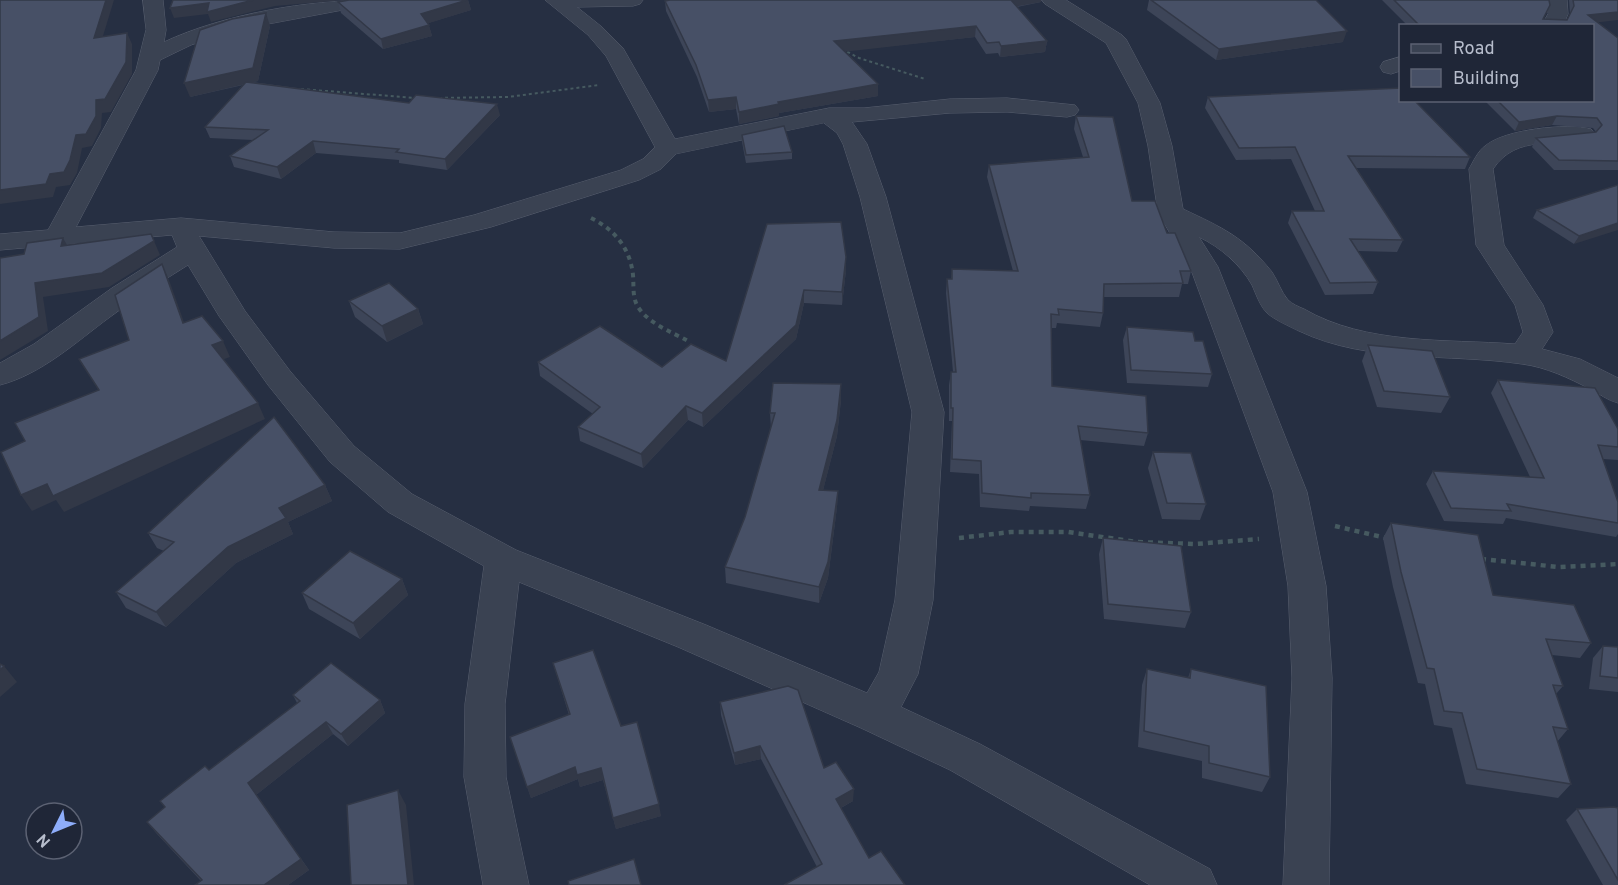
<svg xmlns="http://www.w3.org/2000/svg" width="1618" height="885" viewBox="0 0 1618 885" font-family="Overpass,sans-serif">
	<rect width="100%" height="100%" fill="#262f42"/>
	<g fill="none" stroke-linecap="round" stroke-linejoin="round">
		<!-- minor casing -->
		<g stroke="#585f6f" stroke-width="1">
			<g id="minor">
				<path d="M143,0H163L166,30L164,42C224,14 308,0 374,0L371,4L364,6L236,30L191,45L160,60L158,70L76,227L181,218L334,232L400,233L474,215L621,170L643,159L655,147L606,56L588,35L545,0H643L640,4L633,6L577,7L602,27L623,48L675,139L829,108H864L950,99L1007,98L1075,105L1079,110L1075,115L1067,117L1007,112L950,113L852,122L867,144L886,197L944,412L933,600L918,674L901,707L980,744L1210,869L1217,885H1150L950,770L861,728L678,647L519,582L505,704L506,777L529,885H483L464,777L465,704L484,566L388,512L330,462L268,385L219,316L188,265C161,282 135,298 110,317C76,342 42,374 0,385V363L34,344L112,288L177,247L172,235L0,250V234L48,230L136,70L146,30ZM824,123L837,133L843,144L860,197L912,412L895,600L879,672L867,693L706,625L516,550L412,494L354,446L290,371L245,311L199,236L334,248L400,249L491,227L639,180L661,169L676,154Z"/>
				<path d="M1042,0H1066L1122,35L1126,39L1160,103L1172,146L1183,209C1223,228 1244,237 1272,272C1278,281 1281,292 1288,300C1292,304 1299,307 1304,309C1366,345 1446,339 1515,344L1523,332L1515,305L1476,245L1469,169C1473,162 1478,151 1485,146C1505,129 1567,123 1591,129L1595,134L1591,139C1556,148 1517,133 1493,169L1504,245L1543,305L1553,332L1542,349L1580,359L1618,378V403C1607,400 1600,394 1590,389C1569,378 1546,367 1522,364C1448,353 1369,364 1299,331C1289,326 1275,320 1267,313C1260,306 1256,294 1252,285C1240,264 1220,247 1199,237L1218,267L1307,492L1326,586L1332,678L1329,885H1283L1292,678L1288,586L1273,492L1190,267L1158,213L1148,146L1138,103L1106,43L1045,4Z"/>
				<path d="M1547,0H1567L1568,14L1563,26H1541L1548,14Z"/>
				<path d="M1400,57V71L1391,74L1383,72L1380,67L1383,62Z"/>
			</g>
		</g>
		<!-- path-far2 -->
		<g stroke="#465a60" stroke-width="2" stroke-dasharray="3 3" stroke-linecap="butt">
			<path d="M842,49L859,58L925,79"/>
			<path d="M301,89L416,98"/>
			<path d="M433,98L508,97L599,85"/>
		</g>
		<!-- path-far1 -->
		<path stroke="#465a60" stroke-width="4" stroke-dasharray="4.5 4.5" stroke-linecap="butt" d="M591,218C615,230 630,248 633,275C634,286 632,297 638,307C649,324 672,332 688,341"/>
		<!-- path -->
		<g stroke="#465a60" stroke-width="4.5" stroke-dasharray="5 5" stroke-linecap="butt">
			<path d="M1335,526L1386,538"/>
			<path d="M959,538L1011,532H1068L1137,542L1195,544L1259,539"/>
			<path d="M1481,559L1559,567L1618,564"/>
		</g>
		<!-- minor -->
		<use href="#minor" fill="#3a4252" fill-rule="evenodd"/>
	</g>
	<!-- wall -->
	<g fill="#3d4558">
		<path d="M349,0H468L471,10L428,23L432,36L383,49L341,13L338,2Z"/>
		<path d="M670,0H1041V2L1017,7L1047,41L1045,52L1000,57L998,53L986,54L975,37L844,51L878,96L779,113V116L739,124L736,109L709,112L697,77L666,11L665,1Z"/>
		<path d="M1149,0H1316L1343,42L1216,60L1147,10Z"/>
		<path d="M1382,0H1549L1543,19L1567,20L1570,14L1569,0H1618L1597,22L1618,38V170H1554L1532,147L1536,138L1596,132L1593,128L1552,125L1515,131L1484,100H1593V26H1408Z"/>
		<path d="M270,26L258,81L253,82L500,115L447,170L399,163V160L316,153L281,179L234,167L230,156L253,140L210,138L205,127L243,85L190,97Z"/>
		<path d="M1208,97L1470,157L1465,169L1356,168L1403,240L1397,252L1358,251L1378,282L1373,294L1325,295L1288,223L1292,211H1315L1291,159L1236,160L1205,108Z"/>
		<path d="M1076,116L1132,201L1167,233L1191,271L1188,284H1182L1179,297H1103V313L1100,327L1057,323L1056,328H1052V386L1148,433L1144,446L1080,440L1090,495L1086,509L1030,506L1029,511L980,507L979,474L950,472L952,421H949V385L951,372H953L946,293L947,279H951L952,269L1013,271L987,177L989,165L1083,157L1074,129Z"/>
		<path d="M742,135L792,152V159L746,163L742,142Z"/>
		<path d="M1618,185L1574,244L1533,218L1537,210Z"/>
		<path d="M767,224L846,270L842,305L804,303L796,339L703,427L688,420L643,468L580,441L578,427L593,414L540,376L538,362L662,367L726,361Z"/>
		<path d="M349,301L418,309L423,324L387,342L355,317Z"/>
		<path d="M1127,327L1195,341L1212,374L1208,387L1127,383L1123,340Z"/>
		<path d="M1368,345L1450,397L1441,413L1377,407L1362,361Z"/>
		<path d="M1498,380L1618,429V460L1603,459L1618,502V534L1616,537L1506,518L1503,524L1444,521L1426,484L1433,471L1530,477L1491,393Z"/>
		<path d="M841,384V400L837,436L823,490L838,491L837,507L828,578L819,603L726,583L725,567L745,517L771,429L770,413Z"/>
		<path d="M1153,452L1206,504L1200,520L1162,519L1148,468Z"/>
		<path d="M325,485L332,501L288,522L293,534L236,563L166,627L126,608L116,592L164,551L157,548L148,533Z"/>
		<path d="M1391,523L1493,595L1591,643L1580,658L1552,655L1563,686L1556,694L1568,729L1557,742L1571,784L1558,798L1466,784L1452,728L1434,725L1425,684L1418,683L1393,587L1383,538Z"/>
		<path d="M1103,538L1191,612L1185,628L1104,619L1099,554Z"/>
		<path d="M402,579L408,595L360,639L309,609L302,593Z"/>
		<path d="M1603,646L1618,647V692L1589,689L1593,658Z"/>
		<path d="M553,663L621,726L661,816L616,829L603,780L580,787L578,779L531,798L510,737L569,715Z"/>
		<path d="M1147,669L1188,678L1191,669L1270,777L1262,792L1202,778V761L1138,747L1142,685Z"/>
		<path d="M293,695L380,700L385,713L348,746L333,734L256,795L309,870L288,885H195L201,881L157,834L147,822L209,770L297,703Z"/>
		<path d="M720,702L824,768L853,801L841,808L869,858L905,885L817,867L761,759L735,765L721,715Z"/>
		<path d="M1618,808V885H1603L1566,820L1577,809Z"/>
	</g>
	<!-- shaded-wall -->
	<g fill="#323847">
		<path d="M106,0H114L99,49L94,38Z"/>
		<path d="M253,0H346L275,6L211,22L208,14L174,18L170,8L209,3Z"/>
		<path d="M467,0H468L471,10L423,25L421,14Z"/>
		<path d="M1009,0H1041V2L1008,8Z"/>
		<path d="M1618,12V20L1584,24L1588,15Z"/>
		<path d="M266,13L270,26L258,81L190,97L184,83Z"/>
		<path d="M429,25L432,36L383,49L381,39Z"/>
		<path d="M976,26L975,37L834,53V41Z"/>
		<path d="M1347,31L1343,42L1216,60L1219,49Z"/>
		<path d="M127,33L132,44V74L111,112L102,113L101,128L92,146L82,148L77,173L70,185L56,187L53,197L0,204V190L50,174L76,135L96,100Z"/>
		<path d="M1047,41L1045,52L1000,57L1001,46Z"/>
		<path d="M878,84V96L779,113V116L739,124V112L778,102Z"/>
		<path d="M736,97V109L709,112L708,100Z"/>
		<path d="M497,104L500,115L447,170L445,159Z"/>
		<path d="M1557,116L1552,125L1515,131L1519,122Z"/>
		<path d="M313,141L316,153L281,179L277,167Z"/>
		<path d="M1618,223V230L1574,244L1579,236Z"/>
		<path d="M151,234L160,255L109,287L43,297L48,331L0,360V341L35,283Z"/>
		<path d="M63,238L71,252L61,246Z"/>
		<path d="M846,257V270L842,305V292Z"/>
		<path d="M162,264L169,280L190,339L183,323Z"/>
		<path d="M804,290V303L796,339L703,427L702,413Z"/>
		<path d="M418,309L423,324L387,342L382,326Z"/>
		<path d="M223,341L230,357L219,361L212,345Z"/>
		<path d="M841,384V400L837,436L819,506V490Z"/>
		<path d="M258,403L265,419L64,512L56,500L32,511L21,495L47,484Z"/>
		<path d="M686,406L688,420L643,468L641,454Z"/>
		<path d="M325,485L332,501L288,522L293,534L236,563L166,627L156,612L228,547L279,508Z"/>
		<path d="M838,491L837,507L828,578L819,603V587Z"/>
		<path d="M402,579L408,595L360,639L353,623Z"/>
		<path d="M4,666L17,682L0,697V670Z"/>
		<path d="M380,700L385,713L348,746L341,734Z"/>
		<path d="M326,722L333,734L256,795L248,783Z"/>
		<path d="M760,746L761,759L735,765L734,753Z"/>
		<path d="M575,767L601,768L603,780L580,787L578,779L531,798L527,787Z"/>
		<path d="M854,789L853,801L835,811L836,799Z"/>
		<path d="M398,790L406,805L414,885H408Z"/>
		<path d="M659,804L661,816L616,829L613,818Z"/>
		<path d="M301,859L309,870L288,885H264Z"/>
	</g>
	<!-- building -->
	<g fill="#475066" stroke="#323847" stroke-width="1.5">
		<path d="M0,0H106L94,38L127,33L126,62L105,99L96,100V116L86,134L76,135L70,160L64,172L50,174L46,184L0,190Z"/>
		<path d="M173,0H253L207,12L209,3L170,8Z"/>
		<path d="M349,0H467L421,14L429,25L381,39L338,2Z"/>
		<path d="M670,0H1011L1047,41L1001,46L999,42L987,43L976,26L834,41L878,84L778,102L779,104L739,112L736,97L708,100L696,65L665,1Z"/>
		<path d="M1151,0H1316L1347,31L1219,49Z"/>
		<path d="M1394,0H1549L1550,5L1543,19L1567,20L1574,6L1573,0H1618V12L1588,15L1618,38V161L1559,160L1536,138L1596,132L1602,125L1597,118L1557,116L1519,122L1497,100H1593V26H1420Z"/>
		<path d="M266,13L253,68L184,83L200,30L232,19Z"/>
		<path d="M246,82L409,103L416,95L497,104L445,159L396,152L399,149L313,141L277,167L230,156L268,130L205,127Z"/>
		<path d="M1401,88V100H1414L1470,157L1348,156L1403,240L1350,239L1378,282L1330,283L1292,211H1324L1295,147L1239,148L1208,97Z"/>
		<path d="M1076,116L1113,117L1132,201H1155L1167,233H1175L1191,271H1180L1183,283L1104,284L1103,313L1058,309L1059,315L1051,314L1052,386L1146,396L1148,433L1078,426L1090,495L1031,493V498L982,493L981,461L952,459L953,408H951V372H956L947,279H952V269L1018,271L989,165L1089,157Z"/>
		<path d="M784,126L792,152L746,155L742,135Z"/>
		<path d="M1618,185V223L1579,236L1537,210Z"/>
		<path d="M841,222L846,257L842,292L804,290L796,325L702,413L686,406L641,454L578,427L600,407L538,362L600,326L662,367L691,344L726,361L767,224Z"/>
		<path d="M151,234L154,241L102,273L35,283L39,317L0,341V258L24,254L27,243L63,238L61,246Z"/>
		<path d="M162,264L183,323L202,316L223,341L212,345L258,403L53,496L47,484L21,495L1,452L25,441L15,423L99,390L79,359L129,340L115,295Z"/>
		<path d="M389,283L418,309L382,326L349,301Z"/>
		<path d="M1127,327L1193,332L1195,341H1203L1212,374L1131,370Z"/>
		<path d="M1368,345L1432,351L1450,397L1384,391Z"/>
		<path d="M1498,380L1595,388L1618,429V447L1598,445L1618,502V523L1507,504L1511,511L1451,508L1433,471L1544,478Z"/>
		<path d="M773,383L841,384L837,420L819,490L838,491L828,562L819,587L725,567L745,517L775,413H770Z"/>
		<path d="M274,417L325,485L279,508L286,518L228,547L156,612L116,592L174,542L148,533Z"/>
		<path d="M1153,452L1191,453L1206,504L1167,503Z"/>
		<path d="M1391,523L1478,535L1493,595L1574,605L1591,643L1546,639L1563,686L1553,685L1568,729L1553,727L1571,784L1477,769L1462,713L1444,711L1434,669L1427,668L1401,572Z"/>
		<path d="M1103,538L1181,546L1191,612L1108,604Z"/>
		<path d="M350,551L402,579L353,623L302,593Z"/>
		<path d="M1603,646L1618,647V678L1600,676Z"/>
		<path d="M593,650L621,726L637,722L659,804L613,818L601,768L577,775L575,767L527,787L510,737L570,714L553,663Z"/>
		<path d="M331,663L380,700L341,734L326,722L248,783L301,859L264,885H195L202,880L147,822L165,807L160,801L205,766L209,770L300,701L293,695Z"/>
		<path d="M0,664L4,666L0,670Z"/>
		<path d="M1147,669L1190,678L1191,669L1266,686L1270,777L1209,763V746L1144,731Z"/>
		<path d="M788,686L798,690L824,768L836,762L854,789L836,799L869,858L881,851L905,885H784L822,864L760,746L734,753L720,702Z"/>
		<path d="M398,790L408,885H351L347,805Z"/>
		<path d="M1614,807L1618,808V880L1577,809Z"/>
		<path d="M634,859L641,885H569L568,881Z"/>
	</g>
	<!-- legend -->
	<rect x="1399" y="24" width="195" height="78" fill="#1f2637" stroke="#5c6273" stroke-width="1.5"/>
	<rect x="1411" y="44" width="30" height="9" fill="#3a4252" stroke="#5c6273" stroke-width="1.5"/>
	<text x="1453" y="54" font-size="18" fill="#b7bdcc">Road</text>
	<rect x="1411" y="69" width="30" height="18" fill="#475066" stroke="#5c6273" stroke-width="1.5"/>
	<text x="1453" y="84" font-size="18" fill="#b7bdcc">Building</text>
	<!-- north arrow -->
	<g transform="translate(54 831) rotate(227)"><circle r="28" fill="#1f2637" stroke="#5c6273" stroke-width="1.5"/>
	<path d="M0-4.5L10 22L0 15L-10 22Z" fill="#8eadfa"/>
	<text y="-9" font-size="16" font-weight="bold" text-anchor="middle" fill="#b7bdcc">N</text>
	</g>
</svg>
